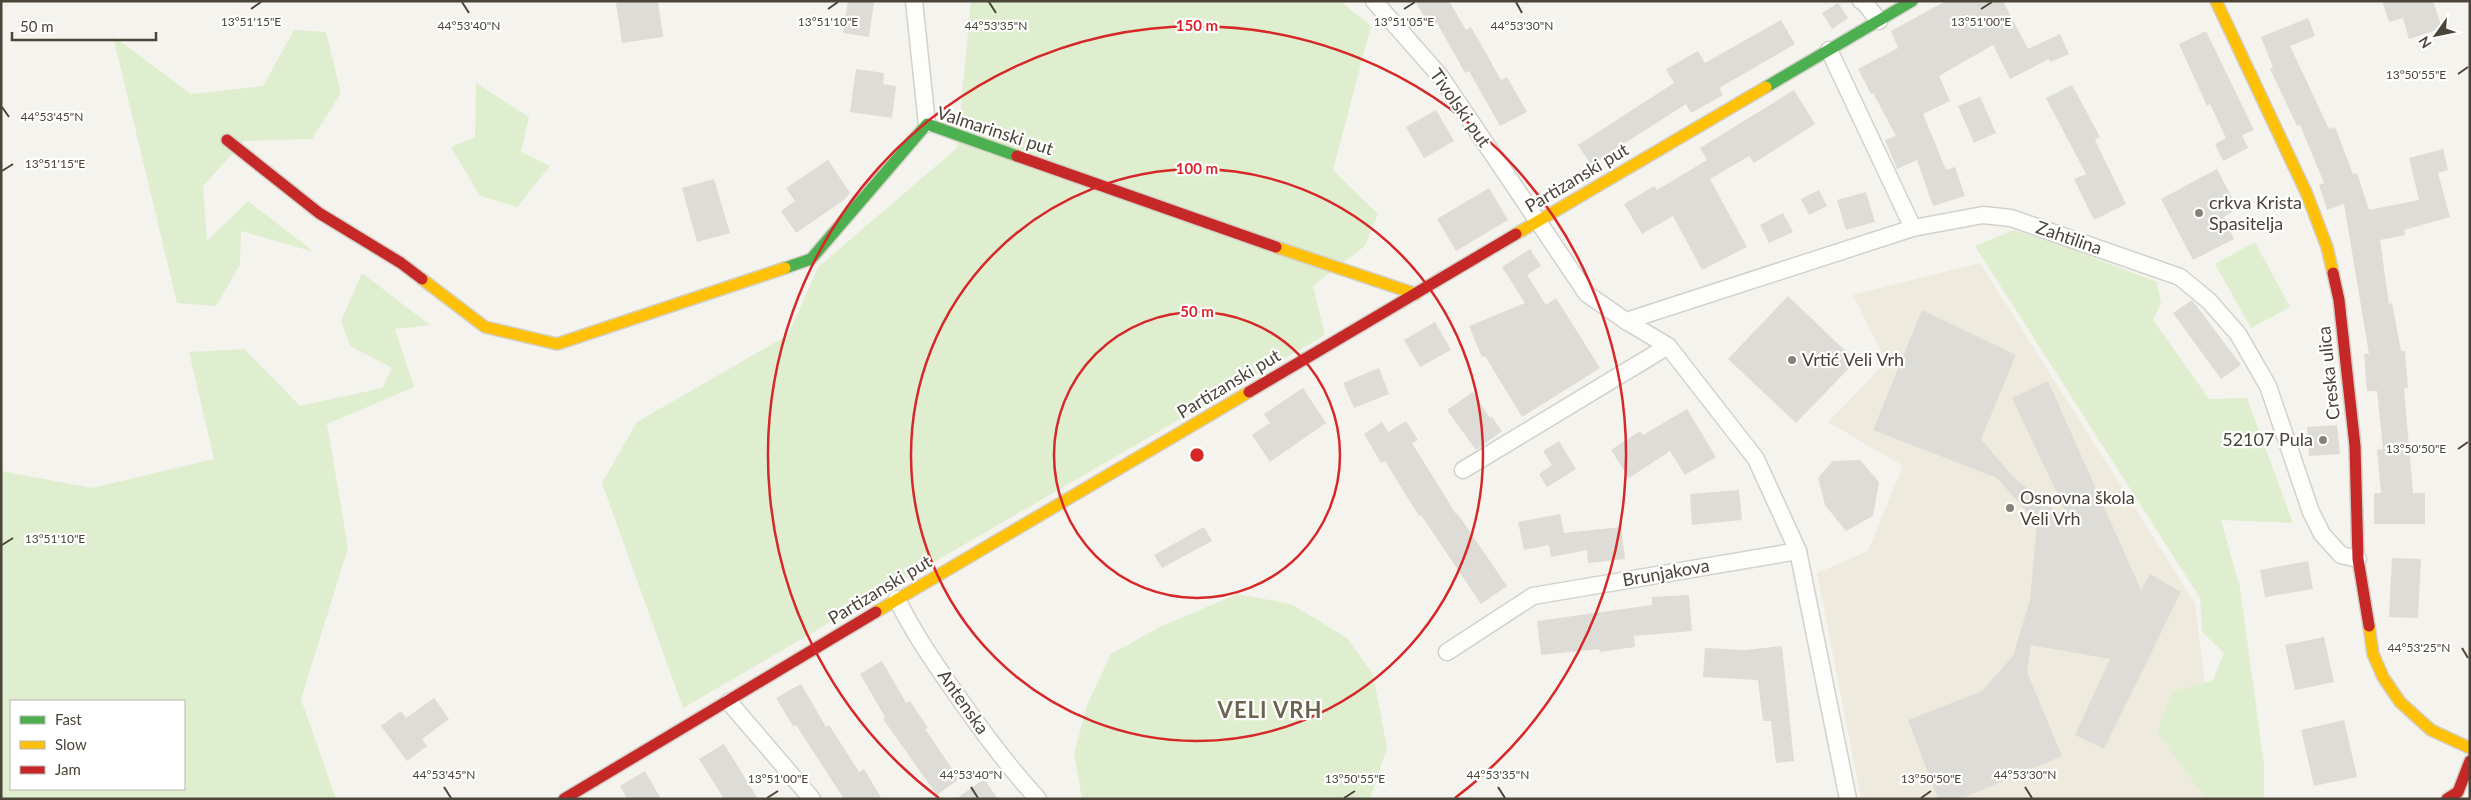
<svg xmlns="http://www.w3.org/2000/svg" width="2471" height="800" viewBox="0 0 2471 800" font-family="Lato,sans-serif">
	<rect width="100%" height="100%" fill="#f4f3ee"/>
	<!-- education -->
	<path fill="#eeebde" d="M1980,263L2195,603L2220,799H1861L1817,573L1868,551L1903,466L1828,422L1886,362L1853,295Z"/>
	<!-- green -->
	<g fill="#dfeecf" fill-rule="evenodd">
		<path d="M971,1H1340L1371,26L1333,170L1378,214L1365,246L1313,286L1325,335L683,708L602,483L637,422L788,335L818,267L957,148Z"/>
		<path d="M294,30L326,32L341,93L312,139L244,141L203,186L207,241L248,201L314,252L241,231L240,265L216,306L177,303L113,36L191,94L263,86Z"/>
		<path d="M476,83L529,117L521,152L550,166L517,207L480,196L451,147L475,137Z"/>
		<path d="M2014,230L2063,246L2157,282L2161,303L2153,320L2209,399L2247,398L2293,523L2221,520L2240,588L2264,765V799H2208L2196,786L2157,732L2172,692L2213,680L2224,653L2202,632L2200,598L1975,246Z"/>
		<path d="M2255,242L2290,307L2251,328L2215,264Z"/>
		<path d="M362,273L430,325L395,329L414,387L327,424L348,548L301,699L336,799H1V471L92,488L214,459L189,352L244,349L300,406L382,388L392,368L350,346L341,321ZM184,701V789H11V701Z"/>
		<path d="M1237,594L1291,604L1347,638L1373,674L1387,748L1370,799H1082L1074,754L1087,705L1111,654L1162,626Z"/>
	</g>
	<!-- building -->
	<g fill="#dedcd6">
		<path d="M626,1H658L663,37L622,43L616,3Z"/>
		<path d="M848,1H874L869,37L843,33Z"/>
		<path d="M1415,1H1449L1466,30L1471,27L1501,80L1507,77L1527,112L1500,126L1469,71L1465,73L1437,23L1430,27Z"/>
		<path d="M1946,1H2003L2028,49L2060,34L2069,54L2050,62L2049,59L2010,79L1993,45L1939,76L1950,101L1923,114L1946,170L1955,167L1965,196L1933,206L1917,160L1897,169L1885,140L1896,136L1873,93L1871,94L1858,69L1898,48L1891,31Z"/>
		<path d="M2382,1H2433L2442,28L2409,39L2403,18L2389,22Z"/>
		<path d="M1838,3L1848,18L1832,29L1822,13Z"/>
		<path d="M2308,18L2315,36L2290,46L2329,129L2335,127L2353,174L2357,173L2369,210L2419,200L2409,158L2443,149L2448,170L2438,173L2450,217L2404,230L2405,235L2380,240L2389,304L2392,303L2401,351H2405L2408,388H2404L2413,493H2425V524H2374V493H2381L2377,450L2383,449L2377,391H2367L2364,354H2369L2344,204L2327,210L2319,185L2324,183L2300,125L2297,126L2270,69L2273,67L2261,37Z"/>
		<path d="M1781,20L1795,44L1719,88L1723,95L1691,113L1686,104L1591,165L1578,145L1674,83L1666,69L1698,51L1705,63Z"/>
		<path d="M2206,31L2254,130L2242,135L2248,148L2223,161L2215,144L2226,138L2210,104L2207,106L2179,44Z"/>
		<path d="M856,69L884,73L883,84L896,86L892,118L850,112Z"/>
		<path d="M2072,85L2100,137L2095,140L2126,204L2094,220L2074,179L2086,174L2046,98Z"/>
		<path d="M1794,90L1815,124L1754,163L1749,156L1710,179L1747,247L1702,270L1673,216L1642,234L1624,204L1654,186L1657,190L1707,160L1700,148Z"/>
		<path d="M1980,97L1996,133L1974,143L1958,106Z"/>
		<path d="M1436,110L1454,141L1424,158L1406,127Z"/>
		<path d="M828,160L850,193L844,200L796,233L781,211L795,201L786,188Z"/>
		<path d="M2217,169L2238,209L2223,217L2234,239L2193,260L2161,199Z"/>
		<path d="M714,179L730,233L697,242L682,188Z"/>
		<path d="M1489,188L1508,220L1456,251L1437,219Z"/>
		<path d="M1819,190L1827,206L1809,215L1801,199Z"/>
		<path d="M1866,192L1875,222L1846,230L1837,200Z"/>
		<path d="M1783,213L1793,232L1769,243L1760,225Z"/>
		<path d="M1530,249L1541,266L1527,275L1546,305L1556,298L1600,368L1522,417L1485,356L1482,357L1469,326L1525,303L1502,267Z"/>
		<path d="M1788,296L1856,361L1796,423L1728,359Z"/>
		<path d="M2192,300L2241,365L2221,379L2173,313Z"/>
		<path d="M1922,310L2016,355L1981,439L2014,478L2071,523L2012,398L2048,381L2141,590L2150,574L2181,592L2104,749L2075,735L2110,659L2031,645L2027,672L2062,756L1961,799H1938L1908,720L1982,691L2013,656L2030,600L2037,523L1997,478L1873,430Z"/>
		<path d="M1435,322L1451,350L1420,367L1404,340Z"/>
		<path d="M1379,368L1389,394L1354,408L1343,383Z"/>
		<path d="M1303,388L1326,423L1270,462L1252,435L1270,423L1264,414Z"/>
		<path d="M1473,392L1490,418L1492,417L1502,431L1476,450L1447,410Z"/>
		<path d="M1687,409L1716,457L1685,475L1670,451L1629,478L1611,450L1640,431L1643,435Z"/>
		<path d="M1406,421L1418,440L1412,443L1456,514L1457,513L1507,586L1481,604L1421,515L1419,516L1385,461L1381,463L1364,434L1382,422L1388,432Z"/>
		<path d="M2337,425L2340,454L2309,456L2307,427Z"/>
		<path d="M1559,441L1576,469L1547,487L1539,474L1552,465L1543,451Z"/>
		<path d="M1860,460L1879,482L1873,516L1846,531L1825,505L1818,478L1833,461Z"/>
		<path d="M1739,490L1742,520L1692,525L1690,494Z"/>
		<path d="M1560,514L1564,533L1621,527L1625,559L1588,563L1587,550L1551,557L1549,545L1524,550L1518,522Z"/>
		<path d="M1204,527L1212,541L1162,568L1154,555Z"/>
		<path d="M2392,558L2421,559L2418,618L2389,617Z"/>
		<path d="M2308,561L2313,589L2265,597L2260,570Z"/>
		<path d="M1689,595L1692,631L1634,636L1635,647L1600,652L1599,649L1541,655L1537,621L1652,605V597Z"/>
		<path d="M2324,637L2334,682L2295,690L2285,645Z"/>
		<path d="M1782,646L1794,761L1776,763L1771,721H1763L1758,680L1703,677L1705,648L1745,650Z"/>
		<path d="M882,661L906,703L910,701L928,728L925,729L959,779L937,795L883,719L885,717L860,674Z"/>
		<path d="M801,684L826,727L829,725L859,772L864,769L882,799H844L796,725L793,726L776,698Z"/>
		<path d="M434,698L449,719L422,739L427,746L407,761L381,726L401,711L406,718Z"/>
		<path d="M2344,720L2357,777L2314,786L2301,730Z"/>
		<path d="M724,744L758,799H724L699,759Z"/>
		<path d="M645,771L661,799H627L620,786Z"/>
		<path d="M984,779L998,799H956Z"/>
	</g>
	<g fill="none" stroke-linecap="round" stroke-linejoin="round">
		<!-- street casing -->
		<g stroke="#d2d1cb" stroke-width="19">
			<g id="street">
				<path d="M914,1L927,124"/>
				<path d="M1374,1L1440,76L1587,294L1626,321L1668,346L1756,459L1798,551L1848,799"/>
				<path d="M1861,1L1864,2L1879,21"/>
				<path d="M1829,50L1913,228"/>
				<path d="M1626,321L1913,228L1983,215L2011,218L2180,277L2209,301L2238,334L2268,386L2311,512L2322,534L2341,555L2358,559"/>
				<path d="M1463,470L1668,346"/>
				<path d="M897,599C912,630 930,656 949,684C977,724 1005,763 1038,799"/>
				<path d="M1447,652L1533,596L1798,551"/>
				<path d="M729,702L812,799"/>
			</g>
		</g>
		<!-- fast casing -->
		<g stroke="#d2d0c5" stroke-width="14">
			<g id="fast">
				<path d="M1766,87L1912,1"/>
				<path d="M785,268L811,259L927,124L1017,156"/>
			</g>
		</g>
		<!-- slow casing -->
		<g stroke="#d2d0c5" stroke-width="14">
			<g id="slow">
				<path d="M2216,1L2306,192L2327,247L2333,273"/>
				<path d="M1516,234L1766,87"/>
				<path d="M1276,247L1416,294"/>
				<path d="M422,279L485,327L557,344L785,268"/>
				<path d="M876,612L1249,392"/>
				<path d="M2369,626L2373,654L2383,677L2400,702L2431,730L2470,748"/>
			</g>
		</g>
		<!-- jam casing -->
		<g stroke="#d2d0c5" stroke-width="14">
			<g id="jam">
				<path d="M227,140L319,213L401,263L422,279"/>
				<path d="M1017,156L1276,247"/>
				<path d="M2333,273L2339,300L2355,446L2358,559L2369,626"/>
				<path d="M1249,392L1516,234"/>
				<path d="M564,799L876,612"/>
				<path d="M2447,799L2458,792L2470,761"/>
			</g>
		</g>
		<!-- street -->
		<use href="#street" stroke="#fdfdfc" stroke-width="16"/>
		<!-- fast -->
		<use href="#fast" stroke="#4caf50" stroke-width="11"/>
		<!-- slow -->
		<use href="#slow" stroke="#ffc107" stroke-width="11"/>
		<!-- jam -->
		<use href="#jam" stroke="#c62828" stroke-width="11"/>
	</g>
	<!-- ticks -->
	<path fill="none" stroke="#4b4539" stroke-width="2" d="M462,2L469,13M989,2L996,13M1516,2L1522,13M251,9L261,2M828,9L838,2M1404,9L1415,2M1981,9L1992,2M2458,74L2468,67M2,107L9,117M2,171L13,164M2458,449L2468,442M2,545L13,538M2462,648L2468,658M444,787L451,798M971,787L978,798M1498,787L1505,798M2025,787L2032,798M767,798L778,791M1344,798L1355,791M1921,798L1931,791"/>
	<!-- distance rings -->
	<g fill="none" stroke="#d62828" stroke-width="2.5">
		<circle cx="1197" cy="455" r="143"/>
		<circle cx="1197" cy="455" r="286"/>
		<path d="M939 798A429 429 0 1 1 1455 798"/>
	</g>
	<!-- markers -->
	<g fill="#868278" stroke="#fff" stroke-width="2">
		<circle cx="2199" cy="213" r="5"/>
		<circle cx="1792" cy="360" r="5"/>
		<circle cx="2323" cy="440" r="5"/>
		<circle cx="2010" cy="508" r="5"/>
	</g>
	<g text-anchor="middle" stroke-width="4.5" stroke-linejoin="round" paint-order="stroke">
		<!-- street labels -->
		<g font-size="18" fill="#4b4539" stroke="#fff">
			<text transform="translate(1460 108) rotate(55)" y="6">Tivolski put</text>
			<text transform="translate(995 131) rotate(18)" y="6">Valmarinski put</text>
			<text transform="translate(1577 178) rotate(-31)" y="6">Partizanski put</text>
			<text transform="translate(2069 238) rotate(19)" y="6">Zahtilina</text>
			<text transform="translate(2329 373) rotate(-96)" y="6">Creska ulica</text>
			<text transform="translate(1229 384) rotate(-31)" y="6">Partizanski put</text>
			<text transform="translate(1666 573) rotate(-10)" y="6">Brunjakova</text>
			<text transform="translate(880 590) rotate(-31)" y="6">Partizanski put</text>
			<text transform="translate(963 702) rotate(55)" y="6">Antenska</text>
		</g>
		<!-- poi labels -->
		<g font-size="18" fill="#4b4539" stroke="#fff" text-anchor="start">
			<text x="2209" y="209">crkva Krista<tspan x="2209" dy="21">Spasitelja</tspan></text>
			<text x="1802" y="366">Vrtić Veli Vrh</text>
			<text x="2313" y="446" text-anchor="end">52107 Pula</text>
			<text x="2020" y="504">Osnovna škola<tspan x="2020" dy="21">Veli Vrh</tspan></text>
		</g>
		<!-- district labels -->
		<g font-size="22" font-weight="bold" letter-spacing="1" fill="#6d6450" stroke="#fff">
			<text x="1270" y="718">VELI VRH</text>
		</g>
	</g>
	<g font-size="12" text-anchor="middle" fill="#4b4539" stroke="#fff" stroke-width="4.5" stroke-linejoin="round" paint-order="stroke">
		<text x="251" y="26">13°51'15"E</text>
		<text x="828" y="26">13°51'10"E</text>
		<text x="1404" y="26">13°51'05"E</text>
		<text x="1981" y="26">13°51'00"E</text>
		<text x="469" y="30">44°53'40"N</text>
		<text x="996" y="30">44°53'35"N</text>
		<text x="1522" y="30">44°53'30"N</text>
		<text x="2416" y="79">13°50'55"E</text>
		<text x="52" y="121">44°53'45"N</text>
		<text x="55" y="168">13°51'15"E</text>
		<text x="2416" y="453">13°50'50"E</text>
		<text x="55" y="543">13°51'10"E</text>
		<text x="2419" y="652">44°53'25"N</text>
		<text x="444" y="779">44°53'45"N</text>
		<text x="971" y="779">44°53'40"N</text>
		<text x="1498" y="779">44°53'35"N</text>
		<text x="2025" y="779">44°53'30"N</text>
		<text x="778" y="783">13°51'00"E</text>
		<text x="1355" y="783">13°50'55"E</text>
		<text x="1931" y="783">13°50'50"E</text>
	</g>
	<circle cx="1197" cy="455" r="8" fill="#d62828" stroke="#fff" stroke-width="2.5"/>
	<g font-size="15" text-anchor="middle" font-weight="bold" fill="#d62828" stroke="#fff" stroke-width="4.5" stroke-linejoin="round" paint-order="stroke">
		<text x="1197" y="31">150 m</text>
		<text x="1197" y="174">100 m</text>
		<text x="1197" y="317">50 m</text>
	</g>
	<!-- border -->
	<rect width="2471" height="800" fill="none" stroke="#4b4539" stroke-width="5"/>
	<!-- legend -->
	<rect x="10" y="700" width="175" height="90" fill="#ffffff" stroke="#b7b5b0"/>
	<rect x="20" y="716" width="25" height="8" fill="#4caf50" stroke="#b7b5b0"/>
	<text x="55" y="725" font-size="15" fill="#4b4539">Fast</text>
	<rect x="20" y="741" width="25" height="8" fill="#ffc107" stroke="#b7b5b0"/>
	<text x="55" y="750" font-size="15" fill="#4b4539">Slow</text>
	<rect x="20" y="766" width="25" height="8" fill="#c62828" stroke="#b7b5b0"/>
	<text x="55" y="775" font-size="15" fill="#4b4539">Jam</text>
	<!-- north arrow -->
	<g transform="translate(2436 35) rotate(237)" stroke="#ffffff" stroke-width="4" paint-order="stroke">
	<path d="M0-4L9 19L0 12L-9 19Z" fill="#4b4539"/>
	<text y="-8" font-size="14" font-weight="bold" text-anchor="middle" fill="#4b4539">N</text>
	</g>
	<!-- scale -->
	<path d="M12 32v8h144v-8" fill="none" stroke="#4b4539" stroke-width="2.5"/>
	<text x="20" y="32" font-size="15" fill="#4b4539" stroke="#ffffff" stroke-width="4" paint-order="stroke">50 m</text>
</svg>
